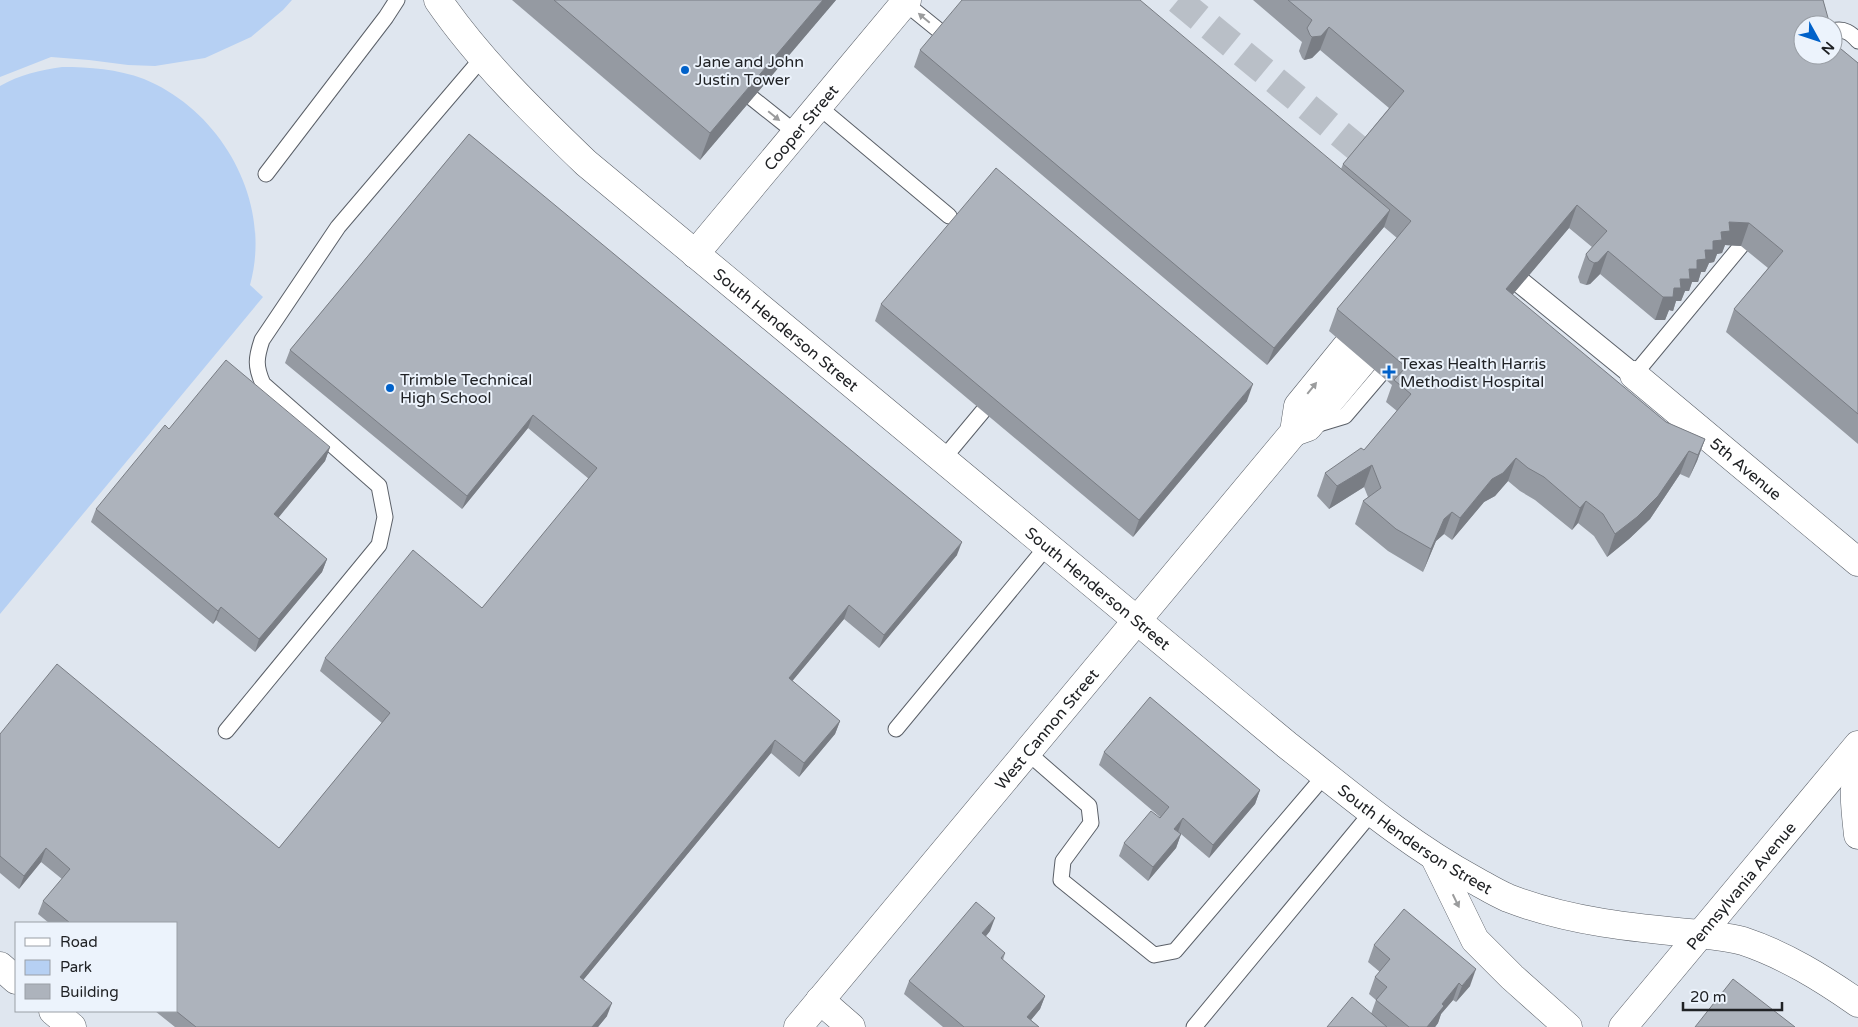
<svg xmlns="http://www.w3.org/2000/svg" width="1858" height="1027" viewBox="0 0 1858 1027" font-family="'Varela Round',sans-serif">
	<rect width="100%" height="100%" fill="#dfe6ef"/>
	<!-- green -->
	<g fill="#b6d0f3">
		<path d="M0,0H292L283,10L251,37L205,58L155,66L128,65L89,60L51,57L0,77Z"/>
		<path d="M62,67C90,67 117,69 144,79C222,111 273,202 250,285L263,297L0,614V86C19,75 40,70 62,67Z"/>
	</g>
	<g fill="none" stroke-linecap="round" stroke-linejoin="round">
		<!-- minor-tunnel -->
		<path stroke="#b9bfc7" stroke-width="28" stroke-dasharray="28 14" stroke-linecap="butt" d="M1178,0L1385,171"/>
		<!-- service casing -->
		<g stroke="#5b6068" stroke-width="17">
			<g id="service">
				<path d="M905,3L942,33"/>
				<path d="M1833,31C1844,28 1851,33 1858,41"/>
				<path d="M752,98L796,133"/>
				<path d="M819,107L949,216"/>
				<path d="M266,174L386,17L397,0"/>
				<path d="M1634,375L1741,246"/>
				<path d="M1312,426L1345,416L1380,375"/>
				<path d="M943,459L983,411"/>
				<path d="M896,729L1048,545"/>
				<path d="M226,731L379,545L385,517L379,486L263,384C255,366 256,358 262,340L338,227L483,57"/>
				<path d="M1027,752L1089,806L1091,823L1063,861L1061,880L1154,955L1175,951L1325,775"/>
				<path d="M1194,1027L1372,812"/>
			</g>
		</g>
		<!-- pedestrian casing -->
		<g stroke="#5b6068" stroke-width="23">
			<path id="pedestrian" d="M1521,283L1634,375"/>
		</g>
		<!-- minor casing -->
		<g stroke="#5b6068" stroke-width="29">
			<g id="minor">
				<path id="s1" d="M695,254L907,0"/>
				<path id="s2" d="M1634,375L1858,562"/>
				<path d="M1294,432L1308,427L1363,361"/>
				<path d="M0,966L16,980"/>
				<path d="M820,1000L851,1027"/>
				<path d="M53,1011L72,1027"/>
				<path id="s3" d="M798,1027L1294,432L1298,406L1346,347"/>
			</g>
		</g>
		<!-- tertiary casing -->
		<g stroke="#5b6068" stroke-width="29">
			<g id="tertiary">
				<path id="s4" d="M438,0C480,61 533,112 586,163L1287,745C1347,792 1406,843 1474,880C1485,886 1496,893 1508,898C1570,922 1635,928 1701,934"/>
				<path d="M1435,858L1475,940L1512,977L1568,1027"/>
				<path id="s5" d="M1623,1027L1858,745"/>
			</g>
		</g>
		<!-- secondary casing -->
		<g stroke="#5b6068" stroke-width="29">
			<g id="secondary">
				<path d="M1858,770C1852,791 1856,814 1858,835"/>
				<path d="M1701,934C1714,936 1729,937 1743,941C1785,955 1822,978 1858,1003"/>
			</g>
		</g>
		<!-- service -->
		<use href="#service" stroke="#fff" stroke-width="15"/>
		<!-- pedestrian -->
		<use href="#pedestrian" stroke="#fff" stroke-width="21"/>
		<!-- minor -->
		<use href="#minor" stroke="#fff" stroke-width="28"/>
		<!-- tertiary -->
		<use href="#tertiary" stroke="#fff" stroke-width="28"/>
		<!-- secondary -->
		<use href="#secondary" stroke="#fff" stroke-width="28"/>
	</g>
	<!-- wall -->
	<g fill="#959aa2">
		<path d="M512,0H836L700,160Z"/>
		<path d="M1253,0H1823L1835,44L1858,63V444L1726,332L1734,309L1768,268L1741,246L1725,245L1722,253L1717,254L1714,262L1709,263L1705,272H1701L1698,282H1692L1689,291H1685L1681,301H1676L1673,311L1669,310L1665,320H1655L1600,274L1590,284L1586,285L1580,283L1578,277L1586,254L1592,247L1569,228L1512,295L1666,422L1705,439L1697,461L1689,478L1680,474L1650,519L1629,539L1607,557L1594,536L1578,523L1572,530L1535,500L1520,491L1508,481L1495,496L1484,502L1452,540L1444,534L1436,541L1423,572L1388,551L1355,524L1363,501L1368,497L1364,487L1329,509L1317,496L1325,473L1364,450L1397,411L1386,402L1392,385L1329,331L1337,309L1397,238L1384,227L1267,365L914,67L920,50L1341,169L1343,164L1389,108L1320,50L1312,58L1304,60L1302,58L1299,51L1302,42Z"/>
		<path d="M469,134L957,555L879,648L844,619L792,681L840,721L835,734L799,777L771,753L583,980L607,1016L598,1027H175L155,1011H176V923H49L38,914L43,901L62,879L41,862L19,889L0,873V734L279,848L382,723L320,671L325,658L482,608L589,479L528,428L462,509L285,363L290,350Z"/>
		<path d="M881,304L1247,401L1133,537L875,321Z"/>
		<path d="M169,429L330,447L325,461L278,517L327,559L322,572L255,652L216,620L213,624L91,522L96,509Z"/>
		<path d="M1104,752L1260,790L1255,804L1209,858L1181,834L1176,848L1148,881L1119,856L1124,843L1160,817L1099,765Z"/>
		<path d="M990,931L985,937L1005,953L1003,960L1045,996L1040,1009L1031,1020L1039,1027H943L904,994L909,981Z"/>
		<path d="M1374,945L1470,986L1456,1002L1453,1000L1441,1014L1438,1023L1435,1027H1327L1371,1014L1376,1000L1369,994L1375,977L1380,972L1368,962Z"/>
	</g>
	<!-- shaded-wall -->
	<g fill="#797d84">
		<path d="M823,0H836L700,160L710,133Z"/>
		<path d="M1329,27L1320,50L1312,58L1304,60L1312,37Z"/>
		<path d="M1577,205L1569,228L1498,312L1506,289Z"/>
		<path d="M1390,210L1384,227L1267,365L1274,348Z"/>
		<path d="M1729,222L1749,223L1741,246L1725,245L1722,253L1717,254L1714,262L1709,263L1705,272H1701L1698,282H1692L1689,291H1685L1681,301H1676L1673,311L1669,310L1665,320H1655L1663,297L1674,288L1689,269Z"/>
		<path d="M1608,251L1600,274L1590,284L1586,285L1594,263Z"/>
		<path d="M1253,384L1247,401L1133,537L1139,520Z"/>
		<path d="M533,415L528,428L462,509L467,496Z"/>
		<path d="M1705,439L1697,461L1689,478L1698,455Z"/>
		<path d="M330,447L325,461L270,528L274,514Z"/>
		<path d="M1689,451L1680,474L1650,519L1629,539L1607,557L1615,534Z"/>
		<path d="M1516,458L1508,481L1495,496L1484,502L1452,540L1460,518L1492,479Z"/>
		<path d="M1372,465L1364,487L1329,509L1337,486Z"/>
		<path d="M1586,501L1578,523L1572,530L1580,508Z"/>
		<path d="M1452,512L1444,534L1436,541L1423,572L1431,549L1444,519Z"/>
		<path d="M962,542L957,555L879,648L884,635Z"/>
		<path d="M327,559L322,572L255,652L259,639Z"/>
		<path d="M849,605L844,619L784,691L789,678Z"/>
		<path d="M221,607L216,620L213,624L218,611Z"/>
		<path d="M840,721L835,734L799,777L804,763Z"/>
		<path d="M775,740L771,753L575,990L580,977Z"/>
		<path d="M1260,790L1255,804L1209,858L1213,845Z"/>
		<path d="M1183,818L1178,832L1174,829Z"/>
		<path d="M1181,834L1176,848L1148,881L1153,867Z"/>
		<path d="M46,848L41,862L19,889L24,876Z"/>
		<path d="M995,918L990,931L977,947L982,933Z"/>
		<path d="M1476,969L1470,986L1456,1002L1462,986Z"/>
		<path d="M1459,983L1453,1000L1441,1014L1438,1023L1435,1027H1427L1442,1004Z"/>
		<path d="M1045,996L1040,1009L1025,1027L1027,1017Z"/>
		<path d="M612,1003L607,1016L598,1027H592Z"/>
	</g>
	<!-- building -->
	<g fill="#adb3bc" stroke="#797d84">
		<path d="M554,0H823L710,133Z"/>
		<path d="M962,0H1140L1390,210L1274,348L920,50Z"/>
		<path d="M1288,0H1823L1830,25H1803V55H1833V36L1835,44L1858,63V414L1734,309L1783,251L1749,223L1729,222L1730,231L1721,232L1722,240L1713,241V250H1705L1706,259L1697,260V269H1689L1690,279H1680L1681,288H1674L1673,297H1663L1608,251L1598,262L1594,263L1589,260L1586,254L1607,231L1577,205L1506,289L1666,422L1705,439L1698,455L1689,451L1658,496L1637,517L1615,534L1603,514L1586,501L1580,508L1544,477L1528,468L1516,458L1503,473L1492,479L1460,518L1452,512L1444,519L1431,549L1396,529L1363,501L1381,488L1372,465L1337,486L1325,473L1361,448L1364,450L1411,394L1394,380L1406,367L1337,309L1411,221L1343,164L1404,91L1329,27L1321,36L1312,37L1310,35L1307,28L1312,20Z"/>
		<path d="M469,134L962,542L884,635L849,605L789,678L840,721L804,763L775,740L580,977L612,1003L592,1027H196L176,1011V923H70L43,901L70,869L46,848L24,876L0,856V734L57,664L279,848L390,713L325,658L413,550L482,608L597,468L533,415L467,496L290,350Z"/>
		<path d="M996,168L1253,384L1139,520L881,304Z"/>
		<path d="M226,360L330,447L274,514L327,559L259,639L221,607L218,611L96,509L165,425L169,429Z"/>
		<path d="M1150,697L1260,790L1213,845L1183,818L1174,829L1181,834L1153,867L1124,843L1151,811L1160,818L1169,807L1104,752Z"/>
		<path d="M976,902L995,918L982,933L1005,953L1001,958L1045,996L1027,1017L1039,1027H964L909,981Z"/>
		<path d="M1404,909L1476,969L1462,986L1459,983L1442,1004L1444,1006L1427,1027H1409L1376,1000L1387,987L1375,977L1390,959L1374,945Z"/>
		<path d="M1733,979L1795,1027H1695Z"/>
		<path d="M1352,997L1387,1027H1327Z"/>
	</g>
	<!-- one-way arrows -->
	<defs><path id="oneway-solid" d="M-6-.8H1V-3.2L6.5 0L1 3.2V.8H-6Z" transform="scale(1.25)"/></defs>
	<g fill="#9b9c9d">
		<use href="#oneway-solid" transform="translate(924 18) rotate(-140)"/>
		<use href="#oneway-solid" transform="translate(774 116) rotate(39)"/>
		<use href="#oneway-solid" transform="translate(1312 388) rotate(-51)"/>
		<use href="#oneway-solid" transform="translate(1456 901) rotate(64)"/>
	</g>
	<!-- markers -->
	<g fill="#0061c9" stroke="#ecf3fc" stroke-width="2">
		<circle cx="685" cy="70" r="5"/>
		<path d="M1386.5 364.5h5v5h5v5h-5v5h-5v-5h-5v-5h5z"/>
		<circle cx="390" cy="388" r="5"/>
	</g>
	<g text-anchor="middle" stroke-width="4" stroke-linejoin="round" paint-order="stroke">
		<!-- poi labels -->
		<g font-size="16" fill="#202225" stroke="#ecf3fc" text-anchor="start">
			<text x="695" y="67">Jane and John<tspan x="695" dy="18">Justin Tower</tspan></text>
			<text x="1400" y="369">Texas Health Harris<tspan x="1400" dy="18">Methodist Hospital</tspan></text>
			<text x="400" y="385">Trimble Technical<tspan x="400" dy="18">High School</tspan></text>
		</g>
		<!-- street labels -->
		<g font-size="16" fill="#202225" stroke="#ecf3fc">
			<text dy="6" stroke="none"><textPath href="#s1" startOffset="165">Cooper Street</textPath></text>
			<text dy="6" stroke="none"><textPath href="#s4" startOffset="481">South Henderson Street</textPath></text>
			<text dy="6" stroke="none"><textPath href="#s2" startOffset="146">5th Avenue</textPath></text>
			<text dy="6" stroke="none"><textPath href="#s4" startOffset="886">South Henderson Street</textPath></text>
			<text dy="6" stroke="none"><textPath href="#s3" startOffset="388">West Cannon Street</textPath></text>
			<text dy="6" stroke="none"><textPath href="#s4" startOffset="1291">South Henderson Street</textPath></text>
			<text dy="6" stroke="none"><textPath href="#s5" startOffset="184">Pennsylvania Avenue</textPath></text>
		</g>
	</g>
	<!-- legend -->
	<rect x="15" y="922" width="162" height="90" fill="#ecf3fc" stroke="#9a9fa6"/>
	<rect x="25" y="938" width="25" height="8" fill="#ffffff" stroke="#9a9fa6"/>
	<text x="60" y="947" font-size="15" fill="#202225">Road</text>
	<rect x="25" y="960" width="25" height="15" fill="#b6d0f3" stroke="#9a9fa6"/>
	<text x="60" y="972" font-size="15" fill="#202225">Park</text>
	<rect x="25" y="984" width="25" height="15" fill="#adb3bc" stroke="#9a9fa6"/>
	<text x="60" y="997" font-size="15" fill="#202225">Building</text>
	<!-- north arrow -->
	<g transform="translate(1818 40) rotate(130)"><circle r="24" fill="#ecf3fc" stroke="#9a9fa6"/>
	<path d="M0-4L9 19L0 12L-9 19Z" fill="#0061c9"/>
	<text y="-8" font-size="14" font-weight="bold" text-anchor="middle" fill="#202225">N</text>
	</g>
	<!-- scale -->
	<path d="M1683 1002v8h99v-8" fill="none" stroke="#202225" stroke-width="2.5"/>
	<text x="1690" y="1002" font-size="15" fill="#202225" stroke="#ecf3fc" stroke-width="4" paint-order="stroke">20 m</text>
</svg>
